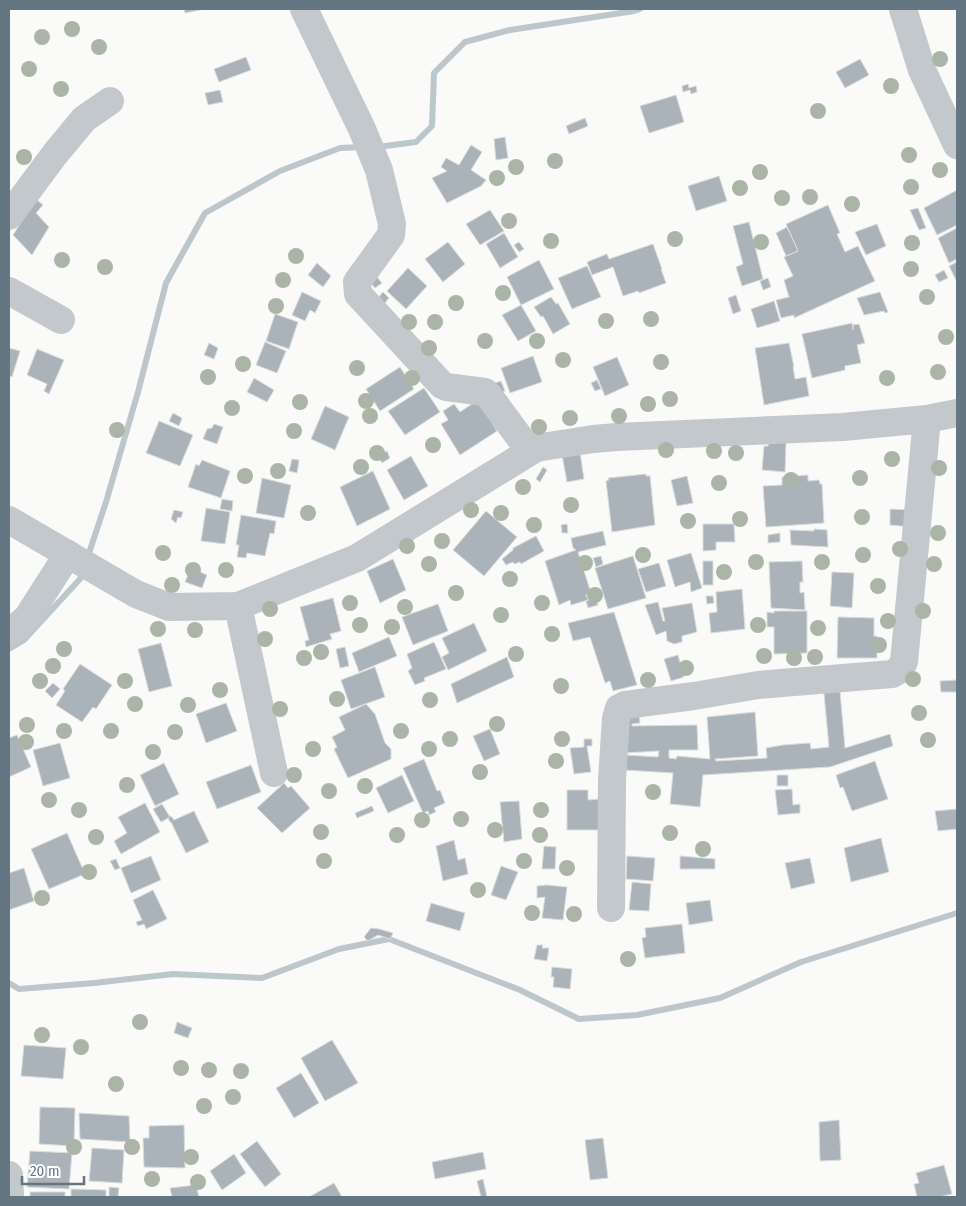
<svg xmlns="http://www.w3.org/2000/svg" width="966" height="1206" viewBox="0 0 966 1206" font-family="'Fira Sans Condensed',sans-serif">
	<rect width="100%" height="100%" fill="#fafaf8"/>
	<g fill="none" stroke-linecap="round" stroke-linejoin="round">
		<!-- stream -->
		<g stroke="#bbc7cb" stroke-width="6">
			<path d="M378,147L416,142L432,126L434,73L465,42L510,30L634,11L640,9"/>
			<path d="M87,559L106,502L138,392L166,283L205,213L280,171L340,148L363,147"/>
			<path d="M9,649L24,640L80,579L83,570"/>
			<path d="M9,983L19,989L94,983L173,974L262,978L339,949L389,939L520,990L579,1019L637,1015L720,998L801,962L957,913"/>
		</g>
	</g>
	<!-- building -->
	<g fill="#aab3b9" stroke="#dcdcda">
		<path d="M184,9H205L185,13Z"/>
		<path d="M246,57L251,70L219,82L214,69Z"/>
		<path d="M860,59L869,75L845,88L836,72Z"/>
		<path d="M688,84L689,88L696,86L697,92L691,94L690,90L683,92L682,86Z"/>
		<path d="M220,90L223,102L208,105L205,93Z"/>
		<path d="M676,95L684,122L649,133L640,106Z"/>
		<path d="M585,118L588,126L569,134L566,126Z"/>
		<path d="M505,137L508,158L496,160L494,139Z"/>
		<path d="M471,145L482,152L471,170L486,180L481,186L447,203L432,178L447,171L441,167L446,158L459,165Z"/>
		<path d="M719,176L727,201L696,211L688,186Z"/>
		<path d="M957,190V225L937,235L924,208Z"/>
		<path d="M36,199L43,205L36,213L49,227L32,255L13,235Z"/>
		<path d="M828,205L840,233L837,234L845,252L858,246L875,281L794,318V315L781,318L776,300L789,297L784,280L793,276L784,257L798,251L786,224Z"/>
		<path d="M918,208L926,228L919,230L910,210Z"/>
		<path d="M490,210L504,231L480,245L466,224Z"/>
		<path d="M749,222L763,279L742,286L736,267L743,264L733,226Z"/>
		<path d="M877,224L886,246L866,255L855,232Z"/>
		<path d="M787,227L798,251L786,256L776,233Z"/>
		<path d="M957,228V259L949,263L938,238Z"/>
		<path d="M504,233L518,257L500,268L486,244Z"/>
		<path d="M448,242L465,264L443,282L425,259Z"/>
		<path d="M519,242L524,249L519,252L514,245Z"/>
		<path d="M653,244L662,269H661L666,283L639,293L638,291L623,296L613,267L592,275L587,262L607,254L609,259Z"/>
		<path d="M539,260L554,289L521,305L507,277Z"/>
		<path d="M957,262V282L949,266Z"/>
		<path d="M317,263L331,276L323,287L308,275Z"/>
		<path d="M587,266L601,297L572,309L558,278Z"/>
		<path d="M408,268L427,286L406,309L387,291Z"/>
		<path d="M944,270L948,278L939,282L935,275Z"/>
		<path d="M376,276L382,283L375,288L369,281Z"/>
		<path d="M768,278L771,287L763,290L760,281Z"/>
		<path d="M302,292L321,301L315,313L310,310L305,321L292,315Z"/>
		<path d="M383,292L389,298L384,304L378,298Z"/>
		<path d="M880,292L888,312L885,313L884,311L864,315L857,298Z"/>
		<path d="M736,295L741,311L733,314L728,298Z"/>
		<path d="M551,297L556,304L558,303L570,324L553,334L543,316L541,317L534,307Z"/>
		<path d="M774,301L780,321L757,328L751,309Z"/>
		<path d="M521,305L536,331L518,341L502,315Z"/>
		<path d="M275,314L298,322L289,349L266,341Z"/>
		<path d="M852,323L853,330V325L859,324L865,343L857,345L861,363L845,366V370L812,378L802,334Z"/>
		<path d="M265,342L286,351L277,373L256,365Z"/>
		<path d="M209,343L218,348L214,359L204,355Z"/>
		<path d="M789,343L794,367H793L795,379L806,377L809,396L764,405L755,348Z"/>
		<path d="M9,348L20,351L12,377L9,376Z"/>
		<path d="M37,349L64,360L49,394L44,391L47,384L27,375Z"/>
		<path d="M533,356L542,382L510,393L501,368Z"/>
		<path d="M617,357L629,385L605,396L593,367Z"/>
		<path d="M400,367L414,389L380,411L366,389Z"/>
		<path d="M254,378L274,390L267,402L247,392Z"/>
		<path d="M597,380L601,389L595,391L591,383Z"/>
		<path d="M501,381L505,391L499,393L495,383Z"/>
		<path d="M424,388L440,412L405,435L388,411Z"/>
		<path d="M478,400L497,431L460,455L441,424L448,420L443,411L454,404L460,412Z"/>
		<path d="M325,406L349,417L335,450L311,439Z"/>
		<path d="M173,413L182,418L179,426L169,421Z"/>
		<path d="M159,421L193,435L180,466L146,453Z"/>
		<path d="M214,424L223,427L217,444L203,439L207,429L212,428Z"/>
		<path d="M769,442H786L785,472L762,470L764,446H768Z"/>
		<path d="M387,451L390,458L382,463L378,456Z"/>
		<path d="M580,452L584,479L567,482L562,455Z"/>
		<path d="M411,456L428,486L404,500L387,470Z"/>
		<path d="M292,459L299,460L297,473L289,471Z"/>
		<path d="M202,460L230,471L221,498L188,487L196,464L199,466Z"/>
		<path d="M543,467L547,470L540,482L536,479Z"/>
		<path d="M373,471L390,509L357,526L340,487Z"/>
		<path d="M646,474V476H650L655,525L612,532L606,481L609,480L608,478Z"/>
		<path d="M808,475V481L819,480L820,484H822L824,523L766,527L763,486L782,485V477Z"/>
		<path d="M687,476L693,503L677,506L671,480Z"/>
		<path d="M262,478L291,485L284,518L256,513Z"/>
		<path d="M222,499L233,501L232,511L220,509Z"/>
		<path d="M206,508L230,512L225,544L201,541Z"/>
		<path d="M890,509L912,510V527L890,525Z"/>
		<path d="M174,510L183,512L181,518L178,517L176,523L171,519Z"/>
		<path d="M486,511L517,537L484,576L453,550Z"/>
		<path d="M241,515L276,521L274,534L270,533L265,556L247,553L246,558L237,557L239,545H236Z"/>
		<path d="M567,524L568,533H562L561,525Z"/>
		<path d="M703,524H734L735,542H716V550L703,551Z"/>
		<path d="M814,529L827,530L828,547L791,545L790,530L814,531Z"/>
		<path d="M603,531L606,545L578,552L591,593L586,595L588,600L571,605L570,600L559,605L545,561L576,550L573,548L571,538Z"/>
		<path d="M780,533V542L768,543V535Z"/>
		<path d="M536,536L544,551L521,564L520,562L514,564L513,562L506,565L502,559L513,550V548Z"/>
		<path d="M691,553L702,588L691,592L690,582L675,587L667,560Z"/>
		<path d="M601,556L603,564L596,567L593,558Z"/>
		<path d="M633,556L646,598L608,609L595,568Z"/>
		<path d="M393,559L406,590L380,603L367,571Z"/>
		<rect x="703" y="561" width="10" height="24"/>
		<path d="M802,561L803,582H800V593L804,592L805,610L771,608L769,562Z"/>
		<path d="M659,563L666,586L646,592L638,569Z"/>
		<path d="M191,568L207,575L202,588L185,582Z"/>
		<path d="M832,572L854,573L852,608L830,606Z"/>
		<path d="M742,589L745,629L711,633L709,613L717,612L716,592Z"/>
		<path d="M706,596H713L714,603L707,604Z"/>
		<path d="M333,598L341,631L330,634L332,639L306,647L305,641L309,640L300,607Z"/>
		<path d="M596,598L598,605L588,608L586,601Z"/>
		<path d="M658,602L663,621H665L662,608L692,603L697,632L682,636V642L674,644L667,641L666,631L656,635L645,605Z"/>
		<path d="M438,604L448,631L413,645L402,617Z"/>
		<path d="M774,611H807V653L774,654V627H767V612L774,613Z"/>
		<path d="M614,612L637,685L613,691L610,681L605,683L590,637L573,641L568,623Z"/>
		<path d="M838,617L874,618V636H877V658H837Z"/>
		<path d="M474,623L487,651L448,670L442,657L449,653L442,638Z"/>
		<path d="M389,637L397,656L359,672L352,653Z"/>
		<path d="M434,642L446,669L424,678L425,681L415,685L408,671L412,668L407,654Z"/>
		<path d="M161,643L172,686L149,692L138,649Z"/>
		<path d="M345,647L349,666L340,668L336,649Z"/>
		<path d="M678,655L684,677L671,681L664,659Z"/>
		<path d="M507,657L514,677L457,703L451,684Z"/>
		<path d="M80,664L112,685L96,709L93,707L82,722L56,705L65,691L63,689Z"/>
		<path d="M375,667L385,697L351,709L341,680Z"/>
		<path d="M839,680L845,748L890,734L893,746L830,767L703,775L700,807L670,804L673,773L624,770L626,755L658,757L659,751L624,753L622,708L638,706L640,723L632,724V726L697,725L698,750H669V758L676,759L677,756L710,759L707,717L755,712L758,756L715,759L716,761L767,758L766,748L783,745L810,743L811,749L829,747L823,683Z"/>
		<path d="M957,680V692H941L940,681Z"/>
		<path d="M53,683L60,689L52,698L45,691Z"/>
		<path d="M226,703L237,731L206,743L196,714Z"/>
		<path d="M366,704L375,714L385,743L391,749V759L348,778L334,749L337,747L332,737L345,730L339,717Z"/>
		<path d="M490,729L500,754L484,761L473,736Z"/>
		<path d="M17,735L31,767L9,777V738Z"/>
		<path d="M584,739H592V746H587L591,772L574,774L570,748L584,747Z"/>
		<path d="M60,743L70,778L43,786L33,750Z"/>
		<path d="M424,759L437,791L440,790L445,803L434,808L436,812L429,815L428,811L423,813L403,768Z"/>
		<path d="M875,761L888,799L852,811L843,787L840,788L836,775Z"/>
		<path d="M164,763L179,794L155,806L140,775Z"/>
		<path d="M251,765L261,792L217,809L206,782Z"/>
		<path d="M402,775L414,801L388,813L376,788Z"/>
		<rect x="777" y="775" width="11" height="11"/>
		<path d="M284,783L288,788L291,786L310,808L282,833L257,808Z"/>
		<path d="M792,789L793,805L800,804V813L778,815L775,790Z"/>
		<path d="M567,790H588V800L599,799L600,830H567Z"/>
		<path d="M519,801L522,839L504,842L500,802Z"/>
		<path d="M145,803L160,832L121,854L114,841L127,833L118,817Z"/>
		<path d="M162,804L170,817L161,822L153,809Z"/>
		<path d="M372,806L374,811L357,818L355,813Z"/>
		<path d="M957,809V829L938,831L935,811Z"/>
		<path d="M194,811L209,842L186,853L171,822H170L168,818L171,816L174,820Z"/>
		<path d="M67,833L85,874L49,889L31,849Z"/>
		<path d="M881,838L889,872L851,882L844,848Z"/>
		<path d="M454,840L458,860L465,858L468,874L443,881L436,846Z"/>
		<path d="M544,846L556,847L555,869H542Z"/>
		<path d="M151,856L161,880L131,893L121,868Z"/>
		<path d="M627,856L655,858L653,881L626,879Z"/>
		<path d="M680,856L715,859V869H680Z"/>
		<path d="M810,858L815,883L791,889L785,863Z"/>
		<path d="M116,859L120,868L115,870L110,861Z"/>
		<path d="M501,866L518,872L506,900L491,895Z"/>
		<path d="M24,868L34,901L9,910V873Z"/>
		<path d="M632,882L651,884L649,911L629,910Z"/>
		<path d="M547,885L567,887L563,920L542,918L545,897L537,898V886Z"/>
		<path d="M153,890L167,919L146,929L144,924L138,926L136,922L142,920L133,900Z"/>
		<path d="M710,900L713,921L689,925L686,903Z"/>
		<path d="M431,903L465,913L460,931L426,921Z"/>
		<path d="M682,924L685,953L645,958L642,938L646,937L645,928Z"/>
		<path d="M371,928L379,929L393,933L390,939L378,935L368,941L364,937Z"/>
		<path d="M537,945H543L542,948H549L547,961L534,959Z"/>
		<path d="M552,967L572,969L570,989L553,987L554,977H551Z"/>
		<path d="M177,1022L192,1028L188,1038L174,1033Z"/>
		<path d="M332,1040L358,1083L325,1101L301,1058Z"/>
		<path d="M24,1045L66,1048L63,1079L21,1076Z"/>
		<path d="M301,1073L319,1103L294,1118L276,1088Z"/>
		<path d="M40,1107L75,1108L74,1146L39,1144Z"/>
		<path d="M79,1113L129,1116L130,1142L80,1139Z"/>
		<path d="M839,1120L841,1160L820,1161L819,1122Z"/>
		<path d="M184,1125L185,1168L144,1167L143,1138H149V1126Z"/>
		<path d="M603,1138L608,1178L590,1180L585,1140Z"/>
		<path d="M257,1141L281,1174L265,1187L240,1154Z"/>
		<path d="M92,1148L124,1150L122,1183L89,1181Z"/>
		<path d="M30,1151L72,1153L69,1189L27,1187Z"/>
		<path d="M483,1152L486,1169L435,1179L432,1162Z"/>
		<path d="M234,1154L246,1173L222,1190L210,1171Z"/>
		<path d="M944,1165L952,1194L939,1197H917L914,1184L919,1183L916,1173Z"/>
		<path d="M483,1179L487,1197H481L477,1181Z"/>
		<path d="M334,1183L342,1197H309Z"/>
		<path d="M196,1185L199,1197H172L170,1188Z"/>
		<path d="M109,1187L119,1188L118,1197H109Z"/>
		<path d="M71,1189L106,1190V1197H71Z"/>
		<rect x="30" y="1192" width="35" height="5"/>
	</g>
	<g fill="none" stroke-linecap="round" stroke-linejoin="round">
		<!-- minor -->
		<g stroke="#c3c8cc" stroke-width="28">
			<path d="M304,9L362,129L379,170L392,224L391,235L357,282L358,294L442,385L446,387L485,392L489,396L526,446L536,448L593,439L617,437L843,427L927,419L957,413"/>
			<path d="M903,9L922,70L957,145"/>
			<path d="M9,216L55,154L84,119L110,101"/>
			<path d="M9,291L61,320"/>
			<path d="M9,520L136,594L169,607L238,606L357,558L536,448"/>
			<path d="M238,606L274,773"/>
			<path d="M9,633L27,618L68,554"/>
			<path d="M611,908L612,780L616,718L619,708L625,705L694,696L758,685L892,674L899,670L904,662L927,419"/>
			<path d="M9,1175L10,1197"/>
		</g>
	</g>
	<!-- trees -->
	<g fill="#aab4a7">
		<circle cx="72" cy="29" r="8"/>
		<circle cx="42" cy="37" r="8"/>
		<circle cx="99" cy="47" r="8"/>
		<circle cx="940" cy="59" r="8"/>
		<circle cx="29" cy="69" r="8"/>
		<circle cx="891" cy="86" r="8"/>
		<circle cx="61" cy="89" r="8"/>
		<circle cx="818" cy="111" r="8"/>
		<circle cx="909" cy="155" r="8"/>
		<circle cx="24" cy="157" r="8"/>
		<circle cx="555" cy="161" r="8"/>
		<circle cx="516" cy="167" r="8"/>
		<circle cx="940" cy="170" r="8"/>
		<circle cx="760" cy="172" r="8"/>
		<circle cx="497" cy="178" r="8"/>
		<circle cx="911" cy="187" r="8"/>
		<circle cx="740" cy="188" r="8"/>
		<circle cx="810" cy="197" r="8"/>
		<circle cx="782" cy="198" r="8"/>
		<circle cx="852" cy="204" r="8"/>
		<circle cx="509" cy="221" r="8"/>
		<circle cx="675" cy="239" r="8"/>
		<circle cx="551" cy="241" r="8"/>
		<circle cx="761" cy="242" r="8"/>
		<circle cx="912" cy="243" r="8"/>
		<circle cx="296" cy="256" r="8"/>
		<circle cx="62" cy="260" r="8"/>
		<circle cx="105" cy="267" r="8"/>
		<circle cx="911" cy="269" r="8"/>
		<circle cx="283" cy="280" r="8"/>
		<circle cx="503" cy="293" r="8"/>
		<circle cx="927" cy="297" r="8"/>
		<circle cx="456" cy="303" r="8"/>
		<circle cx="276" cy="306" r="8"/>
		<circle cx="651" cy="319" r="8"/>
		<circle cx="606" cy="321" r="8"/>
		<circle cx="409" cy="322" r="8"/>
		<circle cx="435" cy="322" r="8"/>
		<circle cx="946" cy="337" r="8"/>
		<circle cx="485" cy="341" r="8"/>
		<circle cx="537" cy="341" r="8"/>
		<circle cx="429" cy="348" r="8"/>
		<circle cx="563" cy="360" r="8"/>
		<circle cx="661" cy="362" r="8"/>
		<circle cx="243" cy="364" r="8"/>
		<circle cx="357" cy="368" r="8"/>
		<circle cx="938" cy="372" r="8"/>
		<circle cx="208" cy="377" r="8"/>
		<circle cx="412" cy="378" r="8"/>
		<circle cx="887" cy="378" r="8"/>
		<circle cx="670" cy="399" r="8"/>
		<circle cx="366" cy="401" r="8"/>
		<circle cx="300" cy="402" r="8"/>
		<circle cx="648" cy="404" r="8"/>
		<circle cx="232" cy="408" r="8"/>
		<circle cx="370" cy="416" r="8"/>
		<circle cx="619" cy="416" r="8"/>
		<circle cx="570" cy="418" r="8"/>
		<circle cx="539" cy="427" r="8"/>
		<circle cx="117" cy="430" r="8"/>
		<circle cx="294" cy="431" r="8"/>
		<circle cx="433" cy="445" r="8"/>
		<circle cx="666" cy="450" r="8"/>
		<circle cx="714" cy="451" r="8"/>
		<circle cx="377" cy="453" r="8"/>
		<circle cx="736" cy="453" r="8"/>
		<circle cx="892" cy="459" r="8"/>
		<circle cx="361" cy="467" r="8"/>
		<circle cx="939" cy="468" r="8"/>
		<circle cx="278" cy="471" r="8"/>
		<circle cx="245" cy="476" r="8"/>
		<circle cx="860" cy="478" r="8"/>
		<circle cx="791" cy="480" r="8"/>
		<circle cx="719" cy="483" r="8"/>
		<circle cx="523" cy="487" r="8"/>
		<circle cx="571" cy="505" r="8"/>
		<circle cx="471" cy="510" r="8"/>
		<circle cx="308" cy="513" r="8"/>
		<circle cx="501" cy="513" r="8"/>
		<circle cx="862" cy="517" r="8"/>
		<circle cx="740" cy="519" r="8"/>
		<circle cx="688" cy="521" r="8"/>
		<circle cx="534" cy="525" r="8"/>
		<circle cx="938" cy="533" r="8"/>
		<circle cx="442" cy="541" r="8"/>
		<circle cx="407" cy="546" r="8"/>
		<circle cx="900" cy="549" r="8"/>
		<circle cx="163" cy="553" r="8"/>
		<circle cx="643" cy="555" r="8"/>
		<circle cx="863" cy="555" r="8"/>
		<circle cx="756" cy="562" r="8"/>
		<circle cx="822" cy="562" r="8"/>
		<circle cx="585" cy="563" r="8"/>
		<circle cx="429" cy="564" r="8"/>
		<circle cx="934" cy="564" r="8"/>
		<circle cx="193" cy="570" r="8"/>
		<circle cx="226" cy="570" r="8"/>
		<circle cx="724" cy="572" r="8"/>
		<circle cx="510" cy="579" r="8"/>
		<circle cx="172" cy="585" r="8"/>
		<circle cx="878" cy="586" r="8"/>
		<circle cx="456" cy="593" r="8"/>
		<circle cx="595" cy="595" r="8"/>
		<circle cx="350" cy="603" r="8"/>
		<circle cx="542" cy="603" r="8"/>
		<circle cx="405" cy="607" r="8"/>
		<circle cx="270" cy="609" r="8"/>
		<circle cx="923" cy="611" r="8"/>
		<circle cx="501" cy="615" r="8"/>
		<circle cx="888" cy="621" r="8"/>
		<circle cx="360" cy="625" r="8"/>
		<circle cx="758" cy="625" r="8"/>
		<circle cx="392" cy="627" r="8"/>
		<circle cx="818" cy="628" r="8"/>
		<circle cx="158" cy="629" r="8"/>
		<circle cx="195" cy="630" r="8"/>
		<circle cx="552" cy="634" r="8"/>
		<circle cx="265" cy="639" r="8"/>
		<circle cx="879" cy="645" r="8"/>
		<circle cx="64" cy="649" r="8"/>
		<circle cx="321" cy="652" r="8"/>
		<circle cx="516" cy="654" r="8"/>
		<circle cx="764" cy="656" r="8"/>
		<circle cx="815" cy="657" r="8"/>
		<circle cx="304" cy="658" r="8"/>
		<circle cx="794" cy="658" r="8"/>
		<circle cx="53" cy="666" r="8"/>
		<circle cx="686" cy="668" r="8"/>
		<circle cx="913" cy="679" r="8"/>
		<circle cx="648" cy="680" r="8"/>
		<circle cx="40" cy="681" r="8"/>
		<circle cx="125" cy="681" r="8"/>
		<circle cx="561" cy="686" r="8"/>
		<circle cx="220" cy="690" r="8"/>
		<circle cx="337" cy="699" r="8"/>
		<circle cx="430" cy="700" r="8"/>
		<circle cx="135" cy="704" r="8"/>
		<circle cx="188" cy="705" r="8"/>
		<circle cx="280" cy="709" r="8"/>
		<circle cx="919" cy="713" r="8"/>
		<circle cx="497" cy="724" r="8"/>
		<circle cx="27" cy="725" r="8"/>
		<circle cx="64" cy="731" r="8"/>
		<circle cx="111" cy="731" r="8"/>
		<circle cx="401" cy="731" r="8"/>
		<circle cx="175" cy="732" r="8"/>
		<circle cx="450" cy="739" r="8"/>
		<circle cx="562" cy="739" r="8"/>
		<circle cx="928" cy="740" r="8"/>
		<circle cx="26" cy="742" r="8"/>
		<circle cx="313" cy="749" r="8"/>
		<circle cx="429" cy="749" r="8"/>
		<circle cx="153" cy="752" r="8"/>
		<circle cx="556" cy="761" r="8"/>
		<circle cx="480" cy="772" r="8"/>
		<circle cx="294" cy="775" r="8"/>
		<circle cx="127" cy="785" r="8"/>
		<circle cx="365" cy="786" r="8"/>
		<circle cx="329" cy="791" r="8"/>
		<circle cx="653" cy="792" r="8"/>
		<circle cx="49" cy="800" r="8"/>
		<circle cx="79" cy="810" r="8"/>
		<circle cx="541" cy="810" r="8"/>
		<circle cx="461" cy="819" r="8"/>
		<circle cx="422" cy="820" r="8"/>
		<circle cx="495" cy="830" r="8"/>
		<circle cx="321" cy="832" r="8"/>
		<circle cx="670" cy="833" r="8"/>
		<circle cx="397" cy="835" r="8"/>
		<circle cx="540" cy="835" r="8"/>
		<circle cx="96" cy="837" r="8"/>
		<circle cx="703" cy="849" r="8"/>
		<circle cx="324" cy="861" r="8"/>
		<circle cx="524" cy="861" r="8"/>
		<circle cx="567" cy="868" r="8"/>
		<circle cx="89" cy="872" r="8"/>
		<circle cx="478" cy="890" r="8"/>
		<circle cx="42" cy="898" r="8"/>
		<circle cx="532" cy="913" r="8"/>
		<circle cx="574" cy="914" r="8"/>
		<circle cx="628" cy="959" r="8"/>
		<circle cx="140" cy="1022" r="8"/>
		<circle cx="42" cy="1035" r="8"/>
		<circle cx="81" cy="1047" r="8"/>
		<circle cx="181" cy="1068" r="8"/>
		<circle cx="209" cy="1070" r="8"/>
		<circle cx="241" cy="1071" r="8"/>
		<circle cx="116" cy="1084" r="8"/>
		<circle cx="233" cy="1097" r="8"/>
		<circle cx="204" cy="1106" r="8"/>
		<circle cx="74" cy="1147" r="8"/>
		<circle cx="132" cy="1147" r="8"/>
		<circle cx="191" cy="1157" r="8"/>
		<circle cx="152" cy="1179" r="8"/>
		<circle cx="198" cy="1182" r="8"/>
	</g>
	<!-- border -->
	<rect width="966" height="1206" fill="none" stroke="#657683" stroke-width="20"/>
	<!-- scale -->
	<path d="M22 1176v8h62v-8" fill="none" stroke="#657683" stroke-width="2.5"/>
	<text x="30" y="1176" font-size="15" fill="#657683" stroke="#ffffff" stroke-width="4" paint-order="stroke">20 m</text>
</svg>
